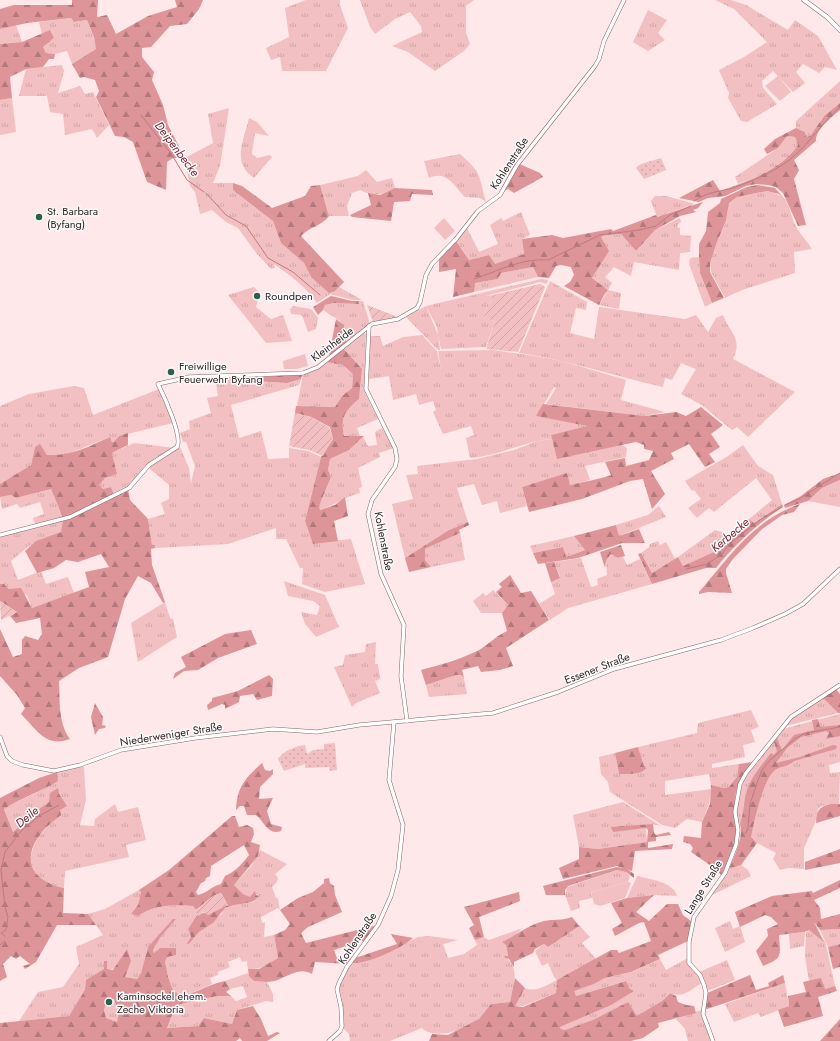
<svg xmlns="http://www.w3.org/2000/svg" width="840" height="1041" viewBox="0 0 840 1041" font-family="Jost,sans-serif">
	<defs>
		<pattern id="grass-tufts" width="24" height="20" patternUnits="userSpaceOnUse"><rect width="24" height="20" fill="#f2c0c2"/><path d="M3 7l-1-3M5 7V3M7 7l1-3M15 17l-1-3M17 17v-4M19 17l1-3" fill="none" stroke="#d0a5a7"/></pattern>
		<pattern id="forest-firs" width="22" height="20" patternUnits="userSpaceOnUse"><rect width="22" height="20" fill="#dd9599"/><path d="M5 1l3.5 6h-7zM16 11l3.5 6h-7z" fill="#b4797d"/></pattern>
		<pattern id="park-dots" width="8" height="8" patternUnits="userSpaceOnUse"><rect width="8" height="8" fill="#f2c0c2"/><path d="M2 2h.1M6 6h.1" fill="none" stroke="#d0a5a7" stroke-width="1.8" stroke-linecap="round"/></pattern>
		<pattern id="garden-furrows" width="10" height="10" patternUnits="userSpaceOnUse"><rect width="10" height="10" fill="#f2c0c2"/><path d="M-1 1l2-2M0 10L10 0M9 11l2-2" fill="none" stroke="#d0a5a7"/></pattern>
	</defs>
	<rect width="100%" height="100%" fill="#fee8e9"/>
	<!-- grass -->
	<g fill="url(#grass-tufts)">
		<path d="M306,0H340V5L348,28L326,71H282L280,57L271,60L266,48L289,37L285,8Z"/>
		<path d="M360,0H474L466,6V33L470,44L464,51L435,71L408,52L392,46L422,32L421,26L410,12L395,19L375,34L370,27Z"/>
		<path d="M715,0H731L746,5L788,30L795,20L818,36L837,70L825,67L819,73L803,64L796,72L805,83L793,92L773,71L762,81L763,88L777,104L747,122L741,121L728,98L729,93L719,70L744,57L767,42L734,9Z"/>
		<path d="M648,10L667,20L658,33L665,40L648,51L633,42Z"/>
		<path d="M71,18L75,22L87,20L94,37L96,49L72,64L67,51L55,54L46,53L43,47L54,38L50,31L42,34L39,22Z"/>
		<path d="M16,25L22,42L0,44V29Z"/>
		<path d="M62,65L64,71L58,93L80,86L85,94L93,92L109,125L97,138L92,129L65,135L63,114L50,112L47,96H19L26,69Z"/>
		<path d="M840,81V103L825,115L810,136L806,137L805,132L796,128V121Z"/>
		<path d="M12,98L16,132L0,135V100Z"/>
		<path d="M229,108L220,166L213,183H233V190L250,201L273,221L281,243L304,263L311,277L335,291L339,287L362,300H353L330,294L317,303C306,287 290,275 274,264L275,268L271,269L257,254L238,228L226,222L212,210L200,214L195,192L190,186L185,158L213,143L208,114Z"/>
		<path d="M249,118L257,122L269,136L255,133L252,154L257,158L270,155L272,157L254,178C231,163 244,140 249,118Z"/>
		<path d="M787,136L795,137L798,145C784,165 761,176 738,184L735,177L778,148Z"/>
		<path d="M460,154C483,174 478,175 486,202L480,198L465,197C453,185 447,170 429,178L424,161Z"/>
		<path d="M366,170L377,182L392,178L395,188C380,195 375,197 360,190L352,193L347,206L349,216H329L320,185L358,176Z"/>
		<path d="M767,191C791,197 787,205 795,225C799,233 807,241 812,249L794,252L795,273L742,290L725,298L711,272L710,263L717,242L726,222L729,203L737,197Z"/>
		<path d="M655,196H666L695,204L657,217L651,201Z"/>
		<path d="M521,212L530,235L522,239L524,254L495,265L489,255L469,260L456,241L467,228L479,252L498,244L490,225L501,218L503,221Z"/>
		<path d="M680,218L681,222L678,224L677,227L680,228V235L691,236L690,252L680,253L679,270L634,262L631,276L614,267L605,277L612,283L608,290L621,293L619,309L599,305L608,290L592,278L608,251L601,237L604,235L621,234L636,251L655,230Z"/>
		<path d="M699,257L700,273L712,303L705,307L689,264L690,258Z"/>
		<path d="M533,267L538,277L474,292V283L498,279L501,273Z"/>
		<path d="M541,279L548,280L547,284L540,282L485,296L493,295L483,318L495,321L486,347L441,349L438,335L440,350H438L407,318L406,317L426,306L438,335L437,327L426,306Z"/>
		<path d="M550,281L587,302L586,310L576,308L570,333L594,339L599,307L685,319L696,315L708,332L716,318L723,315C730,333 743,339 733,359L795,392L748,437L737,427L732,430L702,405L681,394L696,369L681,363L672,380L665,378L663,387C614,376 568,360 519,353Z"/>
		<path d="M254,287L259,292H256L257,299H258L256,307L271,319L283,315L292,341L266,343L228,295Z"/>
		<path d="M359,301H363L370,324L349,342L340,338V321L323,310L325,305L334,303L359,304Z"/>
		<path d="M293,306L311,309L318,318L316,329L308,332L302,315L291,314L290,309Z"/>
		<path d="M363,333L366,334L364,384L365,393L378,419L357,428L360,436H344C340,417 345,411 359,399L362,369L344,349Z"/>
		<path d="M422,335L437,351L441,370L438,351L493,350L535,356L562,361L626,380L621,400L665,412L645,416L546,404L556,388L554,387L537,416L588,426L551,435L552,439C524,441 499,456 470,458L466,438L474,435L471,426L443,434L433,412L436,410L433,401L419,405L416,394L393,400L389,376L369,379L368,376L369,336H380L383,346L403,337Z"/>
		<path d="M326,362L343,365L353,374L352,388L342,396L335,407L297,406L303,374Z"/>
		<path d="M215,377H252L254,381L287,383L301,379L299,385L231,405L239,438L261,431L268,459L289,458V448L308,451L321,457L305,521L313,543L351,539L365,584L325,592L302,584L303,568H300L286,539H276V528L228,544L155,548V545H152L148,519L165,514L161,503L169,499V485L149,468L180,447L189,468L191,483L195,466L186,442H183L180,433L190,429L189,421L211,413L207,398L218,396Z"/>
		<path d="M74,386L84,388L93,415L159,389L173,423L119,436L115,442H112L110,437L63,456L47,455L40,445L35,447L31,465L0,484V406L29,394Z"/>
		<path d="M382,428L394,448L379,453L380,457L358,468L362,487L359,488L360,493C343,497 336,505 320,510L319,506L331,477L328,470L330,459L349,450L363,437L368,446L377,445L375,432Z"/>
		<path d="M552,439L557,458L622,445L627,448L626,457L585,466L590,480L570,485L566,474L522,487L527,506L500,513L497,501L482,505L474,484L457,488L468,522L449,530L405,558L392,504L413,499L406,475L418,474L417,466L477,459L514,450L537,441Z"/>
		<path d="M134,443L175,448L155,458L144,467L129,485L113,493L111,487L103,489L98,485L105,478L117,474L112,453Z"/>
		<path d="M743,445L758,466L773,475L782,504L754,523L749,519L772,500L756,478L714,512L709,508L697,518L688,508L701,499L694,490L692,491L685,481L728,456Z"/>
		<path d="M840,480V507L808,501L822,488Z"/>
		<path d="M51,489L63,518L36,526L33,518L44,514L40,502L20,508L17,504L2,509L0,497L11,495L16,498Z"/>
		<path d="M659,506L666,517L619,536L616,525L648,515Z"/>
		<path d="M64,520L61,532L29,546L11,561L18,580L41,571L46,584L68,577L74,593L32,608L27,595L9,589L4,584H0V535Z"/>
		<path d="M715,530L728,534L723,546L712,554L683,566L678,557Z"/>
		<path d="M460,533L465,560L431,567L425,560V549Z"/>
		<path d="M574,536L585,550L565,557L563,547L533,553L530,546Z"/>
		<path d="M658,541L660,545L666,542L675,559L652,573L641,553L649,547L650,544Z"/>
		<path d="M612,554L618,558L623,557L627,565L640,559L652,584L568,608L550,620L539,604L555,594L551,582L560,577L554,562L581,558L591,587L598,585L597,579L607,575L606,561Z"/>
		<path d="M284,581L325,595L339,627L316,637L305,624L301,612L317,615L320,606L313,601L288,596Z"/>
		<path d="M493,590L508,605L502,613H481L473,601L483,593L486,596Z"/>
		<path d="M165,602L170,618L173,619L177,637L138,662L131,623Z"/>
		<path d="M376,642L375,664H378L380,679L375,681L380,693L356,703L352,707L334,667L343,665L345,655L365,652L366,644Z"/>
		<path d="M456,675H461L464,678L467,694L429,697L426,685Z"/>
		<path d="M823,698L838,713L785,726L794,717Z"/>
		<path d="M751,710L759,727L751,730L755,742L743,745L745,757L712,764V768L739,764C739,772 736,788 725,788C720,788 716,786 711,785L709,774L665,781V795L711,789L709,804L702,822L687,819L675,828L662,825L610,792L608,782L601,774L599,757L615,753L619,774L644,771L647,768L644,766L638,747L697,733L698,723Z"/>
		<path d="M840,714V762L829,765L830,773L840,772L839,804H830L821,806L818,809L815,823L804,848V869L788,868L780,870L773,859L776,853L757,843L741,828L736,813L743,781L783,729Z"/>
		<path d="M82,766L84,767L86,800L80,825L94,826L95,819L115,804L118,812L138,807L146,840L126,845L129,857L65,871L64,888C46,884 37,879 30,862C32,847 37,837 48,826L49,802L36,811L13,832L4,808C22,799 40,792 57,781V772Z"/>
		<path d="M623,802L661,826L653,824L613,831L646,828L647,842L598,849L579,847L573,815Z"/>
		<path d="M260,850L287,864L275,874L278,878L277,882L272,887L276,898L278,899L280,910L278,908L261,917L262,923L265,922L264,937L274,935L278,958C269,964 261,970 248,969L247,961L242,962L240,957L228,962L230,967L218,972V975L210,978L212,984L184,996H179L175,992L170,983L166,969L165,961L167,949L160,948L154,953L153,950L160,938L175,920L148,947L141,973L137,979L125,977L128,966C118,969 107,968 98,973L69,1016L19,1021L38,992L63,987L79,964L76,947L103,935L88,914L105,909L139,890L141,892L138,905L131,914L138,916C153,905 175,904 193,906L196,910L194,912L197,915L188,929L191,937L187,943L188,945L199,932L213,923L216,918L222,914L223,909L228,906L253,902L259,896L256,894L250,898L243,894L234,885L252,865Z"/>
		<path d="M741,865L748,870L751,876L712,895L729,869Z"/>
		<path d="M617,870L626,872L630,876L628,882L591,892L592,898L579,901L580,908L571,911L565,895L567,887Z"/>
		<path d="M637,876C649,879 674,882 677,896L654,895L627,898Z"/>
		<path d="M730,921L733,929L740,926L745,942L725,952L715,928Z"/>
		<path d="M579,925L590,937L582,943L597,960L557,980L556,993L523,1006H514L525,988C535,993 547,985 557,980L554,977L548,963L542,966L535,951L544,944L548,947Z"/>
		<path d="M523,928L514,936L503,942L506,945L508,956L504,957C521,965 513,987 510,1002L491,1004C487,1009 484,1015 479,1019C468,1029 434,1041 422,1028L390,1041H350L349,1034L342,1027L338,987L351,963L370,960L418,937L429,936L458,940L443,944L448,958L464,954L477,945L475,940L484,937L489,940Z"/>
		<path d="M840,929V944L828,947L820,930Z"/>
		<path d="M809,930L825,941L835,986L825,989L809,981L805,957L806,932Z"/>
		<path d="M805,932L804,946L790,949L789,934Z"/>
		<path d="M688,958C690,968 698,973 702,983C691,989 684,999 669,993L662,1001L637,1017L628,1002L592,1021L565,1030L561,1029L560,1027L610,1005L634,991L629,988L625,981L576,996L573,991L594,984L605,978L632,972L660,959L666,970Z"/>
		<path d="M727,960L735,980L707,991L705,982L699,972Z"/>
		<path d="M248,973L254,981L267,982L273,994V1002L266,1001L237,1010L232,1024L204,1018L198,1026L167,1028L176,1005L217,996H231L236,1001L247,997L243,986L230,989L225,981Z"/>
		<path d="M785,983L789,1006L761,1017L758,1013L734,1022L725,1004Z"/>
		<path d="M111,999H114L119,1012L117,1022L106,1018L104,1010L107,1000Z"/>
		<path d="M701,1010L712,1039L710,1041H688L685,1029L676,1019Z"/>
	</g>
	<!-- forest -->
	<g fill="url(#forest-firs)" fill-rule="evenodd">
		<path d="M72,0H98L97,17L107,15L116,34L148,16L177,7L175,0H203L199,9L187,24L170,26L151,47L142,48V57L154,72L152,80L163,105L168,125L185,158H173L167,162L166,190L147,182L133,142L124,137L115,136L96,97L99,91L95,80L84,77L80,78L72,64L96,49L94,37L87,20L74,22L71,18L27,23L0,29V9L14,5H72Z"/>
		<path d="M50,30L54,38L43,47L46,53L55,54L54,59H49L43,67L26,69L10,77L12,98L0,100V44L22,42Z"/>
		<path d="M840,103V110C832,117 815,130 816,141L794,160L799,170L794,179L806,225L798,226L783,193L776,187L768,185L756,184L746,186L725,196L708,198L699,202L679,198L713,180L720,191C748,181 781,170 798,145L795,137L787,136L778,148L767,154L764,149L775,139L796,128L805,132L806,137L810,136L825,115Z"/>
		<path d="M515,162L540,173L543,177L514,193L508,189L498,195Z"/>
		<path d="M233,183L242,186L272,208L305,196L311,186L320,185L329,216C322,226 309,227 301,236L344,282L335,291L329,293L311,277L304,263L281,243L273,221L233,190Z"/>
		<path d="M757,185L775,188L787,202L779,194L767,191L737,197L729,203L726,221L717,242L710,263V272L724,298L712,303L700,273L699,257V244L706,231L708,212L720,203L721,199L747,187Z"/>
		<path d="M395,188L432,190L433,195L412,194L410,201L394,202L391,221L352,217L350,215L371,205L368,193L380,195Z"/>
		<path d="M703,202L698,208L693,210L696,212L680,216L655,230L636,251L621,234L605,235L601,237L609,251L592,278L608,290L604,295L599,305L564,286L570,282L574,275L571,267L561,265L556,266L549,278L538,277L533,267L501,273L498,279L475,283L474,292L453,297L456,269L439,272V258L456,241L469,260L489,255L495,264L524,254L522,239L552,235L563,238L611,229L613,231L656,215L657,217Z"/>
		<path d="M331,296L352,301H359V304L334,303L325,305L323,310L318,315L313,307Z"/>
		<path d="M336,319L344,325V329L340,338L349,342L329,356Z"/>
		<path d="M344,349L362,369L359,399C345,411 340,417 344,436H364L349,450L330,459L328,470L331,477L319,506L320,510L335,505L345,497L348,516L334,521L338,541L313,544L305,521L321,457L333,439L330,427L311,417L295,413L296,406L335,407L342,396L352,388L353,374L343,365L326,362Z"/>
		<path d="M302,375L301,379L287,383L254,381L252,377Z"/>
		<path d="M543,404L645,416L676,412L686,416L701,407L723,425L711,434L720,447L709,454L715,462L705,467L689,444L671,453L674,459L651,471L665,494L652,509L643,479L630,481L582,499L529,512L522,487L567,473L570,485C585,481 598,480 611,475L605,462L625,458L626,466L649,460L653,451L644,449V445L636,442L557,459L551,435L587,426L536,416Z"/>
		<path d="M128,433V445L112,453L117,474L105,478L99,485L103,489L111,487L114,495L128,489L130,500L148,519L152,545H155V548L151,549L152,565L165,602L163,603L151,583L138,576L125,599L108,657L79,668L59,681C60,701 58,723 70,739C46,748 37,730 21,714L25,708L17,695L0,676V629L13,657L22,654V640L25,636L38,640L42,634L40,618L16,623L10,616L17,612L0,601V584H4L9,589L21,588L32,608L89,587L85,572L109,567L101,554L78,562L66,560L54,568L37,573L25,551L36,541L61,532L63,521L28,529L63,518L51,489L16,498L11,495L0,497V484L31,465L35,447L40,444L47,455C73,456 87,447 110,437L112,442H114L119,436Z"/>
		<path d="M840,473V480L822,488L808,501L785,508L784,505L801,496L823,479Z"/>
		<path d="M782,504L783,507C757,524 735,544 716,568H706L652,584L638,554L641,553L652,573L678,557L683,566L712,553L723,546L728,534L737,532L749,519L754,523Z"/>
		<path d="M800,504L794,512L782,515L761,530L732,560L726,569V573L732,593L708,592L699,594V592C730,556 752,521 800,504Z"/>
		<path d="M468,522L469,525L459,530L460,533L425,549V560L431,567L409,572L405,558L449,530Z"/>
		<path d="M616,525L619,536L639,529L645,543H622L578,558L538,564L533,553L563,547L566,557L585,550L574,536Z"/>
		<path d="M621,545L625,556L618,558L611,554L606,561L605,568L600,552Z"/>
		<path d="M554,562L560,578L551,582L545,563Z"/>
		<path d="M510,575L521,593L531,591L549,620L506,648L513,666L500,670L481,672L478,666L462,670L464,678L461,675H456L426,685L421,670C440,665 458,660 475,652C486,647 494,637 507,631L502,613L508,605L496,592L502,587L499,584Z"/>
		<path d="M251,630L257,644L218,658L198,670L184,671L173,679L175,673L186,667L181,657L225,634Z"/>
		<path d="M269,675L273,679L272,696L257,700L253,694L240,696L239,702L225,709V705L222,704L208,710L207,705L212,701V698L238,691Z"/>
		<path d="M836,689L840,694V713H838L823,698Z"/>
		<path d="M95,703L103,717L102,725L106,726L105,728L99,729L95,735L91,717Z"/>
		<path d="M818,719L820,727L840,725V736L826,739L829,733L826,731L801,737L787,748L776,763L800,757L833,745L837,746L836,749L794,761C788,767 781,766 775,770C763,779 754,822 751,837L757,843L741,865L729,869C734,857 744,837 740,824C745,810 743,802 747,790C752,776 762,765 771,753L774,755L777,751L774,742L777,738L782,750L794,735L814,730L812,720Z"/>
		<path d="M638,747L644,766L647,768C641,775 628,774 619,774L615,753Z"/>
		<path d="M753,762C744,773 737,783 735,798C734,809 736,818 737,829C738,843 730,864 721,875L717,870L691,852L693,848L690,844L683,842L684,836L701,838L702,822L710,804L711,785L724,788L729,787L737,777L739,764Z"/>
		<path d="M262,763L265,770L270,771L273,769V774L260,787L259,799L273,798L267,811L271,824L282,827L281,831C268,836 264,821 256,815H247L244,806H240L236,810C237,787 245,778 262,763Z"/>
		<path d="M57,772L58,781C40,792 21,798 4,809L13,832L36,811L49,802L50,793L58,788L59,794L67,806L60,810L61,815C54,821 45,827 40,835C20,861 34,882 64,888L63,913L88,914L96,925H57L36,962L25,969L23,966L30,964L20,956L16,959L11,956L3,964L7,977L0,981V798L39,778Z"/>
		<path d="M830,804H840V816L816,823C816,811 819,807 830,804Z"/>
		<path d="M232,816H235L239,827L247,825L253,828L254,834L251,842L260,845L258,856L234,885L243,894L250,897L255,891L256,895L259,896C252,906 237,902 225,908L213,923L199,932L188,945L187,943L191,937L188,929L197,915L228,905L221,893L213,896L196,910L193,906C175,904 153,905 138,916L131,914L138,905L141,892L139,890L169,870ZM244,845L249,855C242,864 235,872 225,876L221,884C212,886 207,893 198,895L196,892L201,883L205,881L206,878L210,876L211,866Z"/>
		<path d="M653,824L654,833L656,835L669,832L671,835L656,837V841L648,842V848L673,844L672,849L635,851L632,871L617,866L563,879L559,868L579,859V847L598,849L647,842L648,830L646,828L613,832L611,827Z"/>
		<path d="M840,849V863L805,870V862Z"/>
		<path d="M617,867L626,868L634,874V878L626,872L617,870L568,886L565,890V895H546L543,886Z"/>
		<path d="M329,878L330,883L334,886L335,895L342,912L308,927L301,933L306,943L373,926L376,927L365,942L362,941L334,950L337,958H354L349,964L315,962L312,974C301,967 290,975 280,979C271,983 263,982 254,981L249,976L248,969H259L278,958L274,935L285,930L290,924L280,910L298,898L313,892L324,883V879Z"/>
		<path d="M840,880V888L814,900L820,908L821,919L840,914V929L820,930L814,922L824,942L809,930L804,932L779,935C780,955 784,958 763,966L756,951L768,936L767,929L778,924L771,917L765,915L740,927L735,912L772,896L812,891L813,893Z"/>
		<path d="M519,892L520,901L479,917L484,937L475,940L469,928L474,925L464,907Z"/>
		<path d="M654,895L636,912L649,921L667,904H678L683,915L691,921L688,941L658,955L660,959L631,972L605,978L594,984L574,991L576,996L626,981L629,988L634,991L611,1005L560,1027L561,1029L565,1030L593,1020L628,1002L637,1016L662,1001L670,993L676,996L678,1002L686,1005L694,1006L696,1013L658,1023L659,1027L643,1038L631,1041H429L432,1034L448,1035L479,1019L491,1004L510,1002L515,978L525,988L515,1006L523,1007L556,993L557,980L611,950H617L619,953L651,941L644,922L639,923L615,936L612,929L622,923L611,903L627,898Z"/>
		<path d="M572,917L579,926L548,947L544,944L535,949L533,953L514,962V967L509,959L505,958L504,956H508L506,945L502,942C517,935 528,925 544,921C554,919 561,921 572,917Z"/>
		<path d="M173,919H176L160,938L153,950L154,953L160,948H176V955L167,957L165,961C174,1017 188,989 225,981L230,989L226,992L231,996H217L176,1005L167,1028L198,1026L204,1018L232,1024L237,1010L253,1006L261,1019L268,1036L277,1032L280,1033L267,1041H242L240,1038L236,1041H0V1023L69,1016L85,990L86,980L104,969V961H107V969L113,970L127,949L131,961L125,977L137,979L141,973L148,947ZM111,999H114L119,1012L117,1022L106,1018L104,1010L107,1000Z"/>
		<path d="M391,934L413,938C400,949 368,964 351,963L355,958L397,944Z"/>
		<path d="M840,944V967L833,969L828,947Z"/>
		<path d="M750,975L756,990L769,986L768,983L783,975L785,983L704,1010L707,993Z"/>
		<path d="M821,978L825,989L835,986L837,991L818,997L823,1016L784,1027L778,1010L789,1006L788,996L806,992L803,982Z"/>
		<path d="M840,1019V1041H820Z"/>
	</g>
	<!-- park -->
	<g fill="url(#park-dots)">
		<path d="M661,158L666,170L644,179L636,168L641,164Z"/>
		<path d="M335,743L337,770L330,771L329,767L305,768V764L284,771L278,759C283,751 296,746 305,745L307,754L313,750L324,749V744Z"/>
	</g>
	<!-- garden -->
	<g fill="url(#garden-furrows)">
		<path d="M540,284L545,287L518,352L486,349L495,321L483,318L493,295Z"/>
		<path d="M367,305L398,317L373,322Z"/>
		<path d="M295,413L311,417L329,427L333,438L323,456L309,450L289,446Z"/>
		<path d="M0,601L17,612L1,620Z"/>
		<path d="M221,893L228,905L208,915L203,912L199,916L194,912L213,896Z"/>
	</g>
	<!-- pitch -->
	<g fill="#f2c0c2">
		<path d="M778,76L791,92L780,101L765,86Z"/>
		<path d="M444,218L455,231L445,240L434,228Z"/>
		<path d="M305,354L308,366L297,369H284L283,361Z"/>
		<path d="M628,882L631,883L625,898L600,906L594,904L591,892Z"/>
	</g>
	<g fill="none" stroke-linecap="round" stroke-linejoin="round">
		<!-- stream -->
		<g stroke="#c07a7f" stroke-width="1">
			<path d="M141,115L172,155L187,180L204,192"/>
			<path d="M206,193L226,215L246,226L268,258L293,272L320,295"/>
			<path d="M694,201C705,193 716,192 729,189C746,184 764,176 779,167C805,152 818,126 840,107"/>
			<path d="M474,279C498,271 522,258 548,260L600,235L639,230L656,226L670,215L691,206"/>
			<path d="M785,505L799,499L840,473"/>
			<path d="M686,569L707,564L722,554L729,544L760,520L782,507"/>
			<path d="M745,834L748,829L750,804L757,783L762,770L770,760L796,738L806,733L840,727"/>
			<path d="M5,936L1,933L6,930L8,917L5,907L1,870L5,852L21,831L39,816L59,805"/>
			<path d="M0,945L4,941"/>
		</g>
		<!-- tertiary casing -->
		<g stroke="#856768" stroke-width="4.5">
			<g id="tertiary">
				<path d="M369,326L366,389L395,448L397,459L395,467L372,500L368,514L381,574L404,625L401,676L407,721"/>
				<path d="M0,535L70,517L129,488L149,465L177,447C183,437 164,396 158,384L189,377L303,373L318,367L372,324L398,319L417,308L420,302L426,275L432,264L456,239L478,211L500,195L517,165L595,66L599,59L604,41L624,0"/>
				<path d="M0,737L7,756L12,761L23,765L54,771L80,765L121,750L195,738L273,729L317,732L359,725L493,713L558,692L614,669L721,640L753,628L785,614L803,604L840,569"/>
				<path d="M329,1041L340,1031L342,1026L341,1007L337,989L339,983L347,967L378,925L391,896L398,870L403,825L389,780L394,722"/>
				<path d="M713,1041L703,1014L706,993L704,985L700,975L689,963V942L694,917L725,873L736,845L738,830L735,812L740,784L746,773L791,717L840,685"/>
			</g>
		</g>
		<!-- secondary casing -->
		<g stroke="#856768" stroke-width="5">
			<path id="secondary" d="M804,0L827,17L840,30"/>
		</g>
		<!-- tertiary -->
		<use href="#tertiary" stroke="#fff" stroke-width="3.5"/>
		<!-- secondary -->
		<use href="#secondary" stroke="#fff" stroke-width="4"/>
	</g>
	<!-- markers -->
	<g fill="#28624c" stroke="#fbfbfb" stroke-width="1.5">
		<circle cx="39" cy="217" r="4"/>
		<circle cx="257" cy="296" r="4"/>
		<circle cx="171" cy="372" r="4"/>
		<circle cx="109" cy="1002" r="4"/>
	</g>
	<g text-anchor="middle" stroke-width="3" stroke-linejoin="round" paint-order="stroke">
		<!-- street labels -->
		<g font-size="11" fill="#322526" stroke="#fbfbfb">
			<text transform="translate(509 163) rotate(-57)" y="4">Kohlenstraße</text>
			<text transform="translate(332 344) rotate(-37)" y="4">Kleinheide</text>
			<text transform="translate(384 541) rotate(79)" y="4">Kohlenstraße</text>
			<text transform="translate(597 668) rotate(-21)" y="4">Essener Straße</text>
			<text transform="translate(171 734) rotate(-9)" y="4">Niederweniger Straße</text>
			<text transform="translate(703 887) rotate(-58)" y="4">Lange Straße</text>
			<text transform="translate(357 938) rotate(-56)" y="4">Kohlenstraße</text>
		</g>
		<!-- poi labels -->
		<g font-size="11" fill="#322526" stroke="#fbfbfb" text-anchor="start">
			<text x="47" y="215">St. Barbara<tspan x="47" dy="13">(Byfang)</tspan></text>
			<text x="265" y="300">Roundpen</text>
			<text x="179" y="370">Freiwillige<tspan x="179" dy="13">Feuerwehr Byfang</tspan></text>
			<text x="117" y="1000">Kaminsockel ehem.<tspan x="117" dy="13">Zeche Viktoria</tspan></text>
		</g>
		<!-- water labels -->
		<g font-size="12" font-style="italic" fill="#7b2633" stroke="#fbfbfb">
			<text transform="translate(177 149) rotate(53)" y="4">Deipenbecke</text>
			<text transform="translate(730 535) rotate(-40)" y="4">Kerbecke</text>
			<text transform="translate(27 817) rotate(-40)" y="4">Deile</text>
		</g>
	</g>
</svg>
